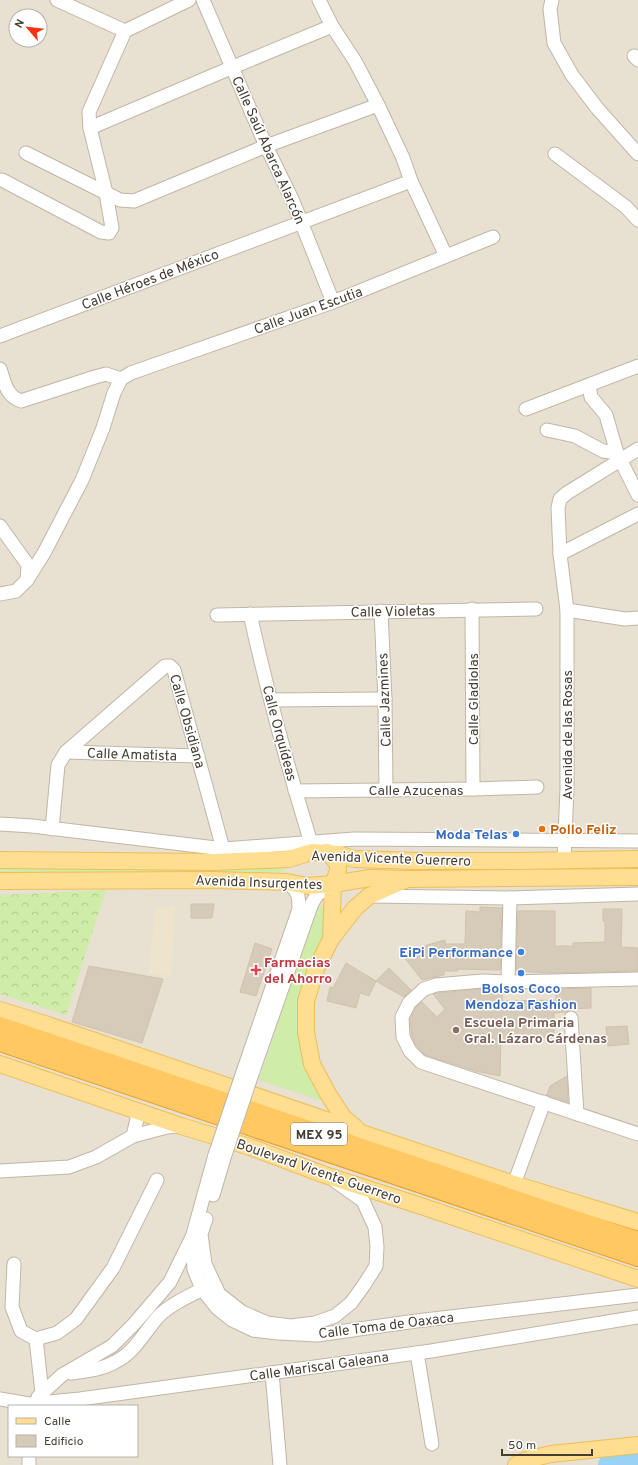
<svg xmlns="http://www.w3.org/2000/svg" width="638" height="1465" viewBox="0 0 638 1465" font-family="Overpass,sans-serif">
	<defs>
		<pattern id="forest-crowns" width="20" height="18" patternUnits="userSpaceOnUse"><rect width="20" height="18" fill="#cfeca8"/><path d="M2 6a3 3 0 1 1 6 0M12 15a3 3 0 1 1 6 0" fill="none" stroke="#b3cb91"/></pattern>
	</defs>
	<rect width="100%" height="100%" fill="#f3eee4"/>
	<!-- residential -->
	<path fill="#e8e0d1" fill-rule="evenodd" d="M0,0H638V1465H0ZM16,16H40V40H16ZM9,1406H137V1456H9Z"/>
	<!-- education -->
	<path fill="#eee4cc" d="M175,906L171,976L149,974L155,909Z"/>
	<!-- forest -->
	<path fill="url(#forest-crowns)" d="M106,890L66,1015L0,994V895Z"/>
	<!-- garden -->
	<g fill="#cfeca8">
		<path d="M79,867H284V872H79L0,874V868Z"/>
		<path d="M328,903L332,912L304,1025L332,1104L259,1080L317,908Z"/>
	</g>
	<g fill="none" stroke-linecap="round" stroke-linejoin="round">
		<!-- river -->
		<path stroke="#9ad2f6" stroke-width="22" d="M609,1465L638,1462"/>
	</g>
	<!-- building -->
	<g fill="#d6cab8" stroke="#d1c2ab">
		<path d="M191,904H214L212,918H191Z"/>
		<path d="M480,907L502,908L500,970L458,969V971H444V975L422,980L404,957L427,945L445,940V944H465L466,911L480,912Z"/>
		<path d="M603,909H622L621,947L638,948V971L550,973L516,971L518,911H555V946H573V943L605,942V921H603Z"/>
		<path d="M255,943L272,949L256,996L240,992Z"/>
		<path d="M346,963L376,981L369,996L360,993L356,1008L327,1001L330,987L333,988Z"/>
		<path d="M89,966L163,979L142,1043L72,1022Z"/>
		<path d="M389,968L411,990L404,997L376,981Z"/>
		<path d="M591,988V1008L572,1009V1010L566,1012L554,1013V1038H528V1041L501,1039L500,1076L475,1071L425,1055L415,1044L412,1037L410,1020L416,1007L422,1002L437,1017L445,1009L433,994L438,993L482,989L503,990L502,1001L556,1000V989Z"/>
		<path d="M627,1026L629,1044L608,1046L606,1027Z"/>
		<path d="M567,1076L568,1102L547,1095L550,1086Z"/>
	</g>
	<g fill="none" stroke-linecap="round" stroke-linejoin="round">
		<!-- minor casing -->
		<g stroke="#c0b6a6" stroke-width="15">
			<g id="minor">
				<path d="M57,0L125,31"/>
				<path d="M203,0L266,146L292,199L333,302"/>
				<path d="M319,0L332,26L355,61L378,105L403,158L411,181L446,256"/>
				<path d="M552,0L550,9L554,43L572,75L597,108L638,154"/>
				<path d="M125,31L189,0"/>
				<path d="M634,56L638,60"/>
				<path d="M90,128L233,67L332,26"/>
				<path d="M26,153L120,200L134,201L266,146L378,105"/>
				<path d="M555,154L626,207L638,220"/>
				<path d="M2,180L101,232L109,233L112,228L106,193L90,128L89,112L125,31"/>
				<path d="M0,336L411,181"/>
				<path d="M0,369C5,383 6,396 21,401L95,377L106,374L121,379"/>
				<path d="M121,379L131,373L333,302L493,237"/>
				<path d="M589,385L591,397L606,415L617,453L638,495"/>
				<path d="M526,409L638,366"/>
				<path d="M547,430L575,436L603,451L617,453"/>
				<path d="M0,526L28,565L27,580"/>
				<path d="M560,554L638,514"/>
				<path d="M0,594L16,591L27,580L44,553L82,480L103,428L114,393L121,379"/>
				<path d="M472,609L473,789"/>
				<path d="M567,610L625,619L638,618"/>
				<path d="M381,611L385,699L386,790"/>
				<path d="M250,614C267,691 288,768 311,843L312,850"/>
				<path d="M217,615L536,609"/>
				<path d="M271,700L385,699"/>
				<path d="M66,752L198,756"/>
				<path d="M295,791L473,789L537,787"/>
				<path d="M0,824L32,826L224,849L354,839L638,841"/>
				<path d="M52,829L58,765L66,752L165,666H170L174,670L225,856"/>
				<path d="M564,860L567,789V610L560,554L558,508L560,499L567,493L638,449"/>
				<path d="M371,896L510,898L638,894"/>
				<path d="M638,979L508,982L482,981L436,985L424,989L409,1003L402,1017L403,1037L410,1051L421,1062L638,1134"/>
				<path d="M508,982L510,898"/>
				<path d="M571,1018L577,1114"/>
				<path d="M244,1069L299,909C299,894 298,892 287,882"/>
				<path d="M253,1071L312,903L317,895L333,884"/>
				<path d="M133,1136L137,1119L136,1110"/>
				<path d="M215,1155L192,1238L194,1269L202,1289L217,1308L232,1320L253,1330L278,1333L317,1335L416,1321L638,1295"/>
				<path d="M0,1171L69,1167L96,1157L133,1136L167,1127L180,1126"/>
				<path d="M514,1184L544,1102"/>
				<path d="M213,1195L224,1158"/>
				<path d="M206,1219L201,1234L205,1264L219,1294L242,1312L267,1323L291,1326L315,1323L335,1316L351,1303L364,1285L376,1266L377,1247L375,1227L363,1201L335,1181"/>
				<path d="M14,1264L12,1307L21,1331L36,1339"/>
				<path d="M417,1353L432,1444"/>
				<path d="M71,1373C86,1371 101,1370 115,1362C134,1353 144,1333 157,1318C168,1305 193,1294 209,1286"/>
				<path d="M272,1373L280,1465"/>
				<path d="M42,1393L36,1339L57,1333L76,1319L113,1268L157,1180"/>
				<path d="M38,1397L62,1375L112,1346L134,1324L170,1282L191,1239"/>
				<path d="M0,1399L29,1404L80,1399L431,1351L638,1317"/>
				<path d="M29,1456V1465"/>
			</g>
		</g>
		<!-- major casing -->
		<g stroke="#eebe58" stroke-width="18">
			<g id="major">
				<path d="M327,852L334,859L338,865V871L333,884L331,939"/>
				<path d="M0,860L214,862L289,859L312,852L338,854L354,859L418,861H517L638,859"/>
				<path d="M0,881L213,880L287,882L307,886L333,884L370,878L406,879L638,877"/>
				<path d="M0,1010L48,1025L335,1123L362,1133L514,1184L638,1222"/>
				<path d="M0,1064L181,1126L250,1147L325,1175L421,1206L638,1279"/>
				<path d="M356,1128L343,1117L328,1094L312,1064L306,1032V1001L316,969L331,939L355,908L369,896L403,881"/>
				<path d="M516,1465L526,1460L551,1454L638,1445"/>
			</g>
		</g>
		<!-- highway casing -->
		<g stroke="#ea9f27" stroke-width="20">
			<g id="highway">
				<path d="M0,1026L638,1241"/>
				<path d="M0,1042L638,1257"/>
			</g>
		</g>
		<!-- minor -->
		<use href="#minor" stroke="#fff" stroke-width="13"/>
		<!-- major -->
		<use href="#major" stroke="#ffde91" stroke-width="16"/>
		<!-- highway -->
		<use href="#highway" stroke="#ffc863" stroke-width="18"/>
		<!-- minor-bridge casing -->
		<g stroke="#c0b6a6" stroke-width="15" stroke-linecap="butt">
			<g id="minor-bridge">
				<path d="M215,1155L244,1069"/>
				<path d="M224,1158L253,1071"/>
			</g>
		</g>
		<!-- minor-bridge -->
		<use href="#minor-bridge" stroke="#fff" stroke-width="13"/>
	</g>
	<!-- markers -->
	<circle fill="#e8710a" stroke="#fff" stroke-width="1.5" cx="542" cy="829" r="4"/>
	<g fill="#3f7fe0" stroke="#fff" stroke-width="1.5">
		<circle cx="516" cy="834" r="4"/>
		<circle cx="521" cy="952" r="4"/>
		<circle cx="521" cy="973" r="4"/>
	</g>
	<path fill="#e0444e" stroke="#fff" stroke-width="1.5" d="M254 964h4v4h4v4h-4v4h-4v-4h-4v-4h4z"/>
	<circle fill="#8d6e63" stroke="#fff" stroke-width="1.5" cx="456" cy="1030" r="4"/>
	<g text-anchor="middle" stroke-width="3" stroke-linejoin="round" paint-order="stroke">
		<!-- shield labels -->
		<rect fill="#fff" stroke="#7e7870" stroke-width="1" x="291" y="1123" width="56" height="22" rx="3"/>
		<g font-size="13" font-weight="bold" fill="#463e33">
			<text x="319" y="1139">MEX 95</text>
		</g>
		<!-- street labels -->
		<g font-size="14" fill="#463e33" stroke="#fff">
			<text transform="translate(269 150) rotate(66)" y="5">Calle Saúl Abarca Alarcón</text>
			<text transform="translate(150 279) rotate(-21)" y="5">Calle Héroes de México</text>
			<text transform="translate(308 310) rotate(-20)" y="5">Calle Juan Escutia</text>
			<text transform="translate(393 611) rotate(-1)" y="5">Calle Violetas</text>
			<text transform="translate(473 699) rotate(-90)" y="5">Calle Gladiolas</text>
			<text transform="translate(384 700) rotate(-92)" y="5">Calle Jazmines</text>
			<text transform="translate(188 721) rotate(74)" y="5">Calle Obsidiana</text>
			<text transform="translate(280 733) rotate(75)" y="5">Calle Orquídeas</text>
			<text transform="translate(567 735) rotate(-90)" y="5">Avenida de las Rosas</text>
			<text transform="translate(132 754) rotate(2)" y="5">Calle Amatista</text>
			<text x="416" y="795">Calle Azucenas</text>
			<text transform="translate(391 858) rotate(2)" y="5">Avenida Vicente Guerrero</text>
			<text transform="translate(259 882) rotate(2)" y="5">Avenida Insurgentes</text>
			<text transform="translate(319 1171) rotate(19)" y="5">Boulevard Vicente Guerrero</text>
			<text transform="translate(386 1325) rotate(-7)" y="5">Calle Toma de Oaxaca</text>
			<text transform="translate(319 1366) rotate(-8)" y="5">Calle Mariscal Galeana</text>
		</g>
		<!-- food labels -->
		<g font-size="14" font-weight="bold" fill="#c56008" stroke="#fff" text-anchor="start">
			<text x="550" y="834">Pollo Feliz</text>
		</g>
		<!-- shop labels -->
		<g font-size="14" font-weight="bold" fill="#366cbe" stroke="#fff" text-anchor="end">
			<text x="508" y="839">Moda Telas</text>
			<text x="513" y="957">EiPi Performance</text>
			<text x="521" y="993" text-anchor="middle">Bolsos Coco<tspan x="521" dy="16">Mendoza Fashion</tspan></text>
		</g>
		<!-- health labels -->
		<g font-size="14" font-weight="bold" fill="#be3a42" stroke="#fff" text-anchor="start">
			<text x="264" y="967">Farmacias<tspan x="264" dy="16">del Ahorro</tspan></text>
		</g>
		<!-- education labels -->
		<g font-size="14" font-weight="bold" fill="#785e54" stroke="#fff" text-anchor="start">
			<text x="464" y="1027">Escuela Primaria<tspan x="464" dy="16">Gral. Lázaro Cárdenas</tspan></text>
		</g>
	</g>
	<!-- legend -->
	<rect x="8" y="1405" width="130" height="52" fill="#ffffff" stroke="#b5b2ad"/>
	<rect x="16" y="1418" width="20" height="6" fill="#ffde91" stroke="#b5b2ad"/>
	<text x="44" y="1425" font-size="12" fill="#463e33">Calle</text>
	<rect x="16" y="1435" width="20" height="12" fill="#d6cab8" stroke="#b5b2ad"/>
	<text x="44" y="1445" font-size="12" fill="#463e33">Edificio</text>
	<!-- north arrow -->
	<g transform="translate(28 28) rotate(298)"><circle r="19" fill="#ffffff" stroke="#b5b2ad"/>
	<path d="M0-3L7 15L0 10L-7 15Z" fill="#ff2f0f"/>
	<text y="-6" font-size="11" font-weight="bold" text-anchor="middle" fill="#463e33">N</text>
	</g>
	<!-- scale -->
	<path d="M502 1449v6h90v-6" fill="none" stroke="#463e33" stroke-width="2"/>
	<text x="508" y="1449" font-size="12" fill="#463e33" stroke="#ffffff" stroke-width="3" paint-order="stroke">50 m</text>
</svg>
